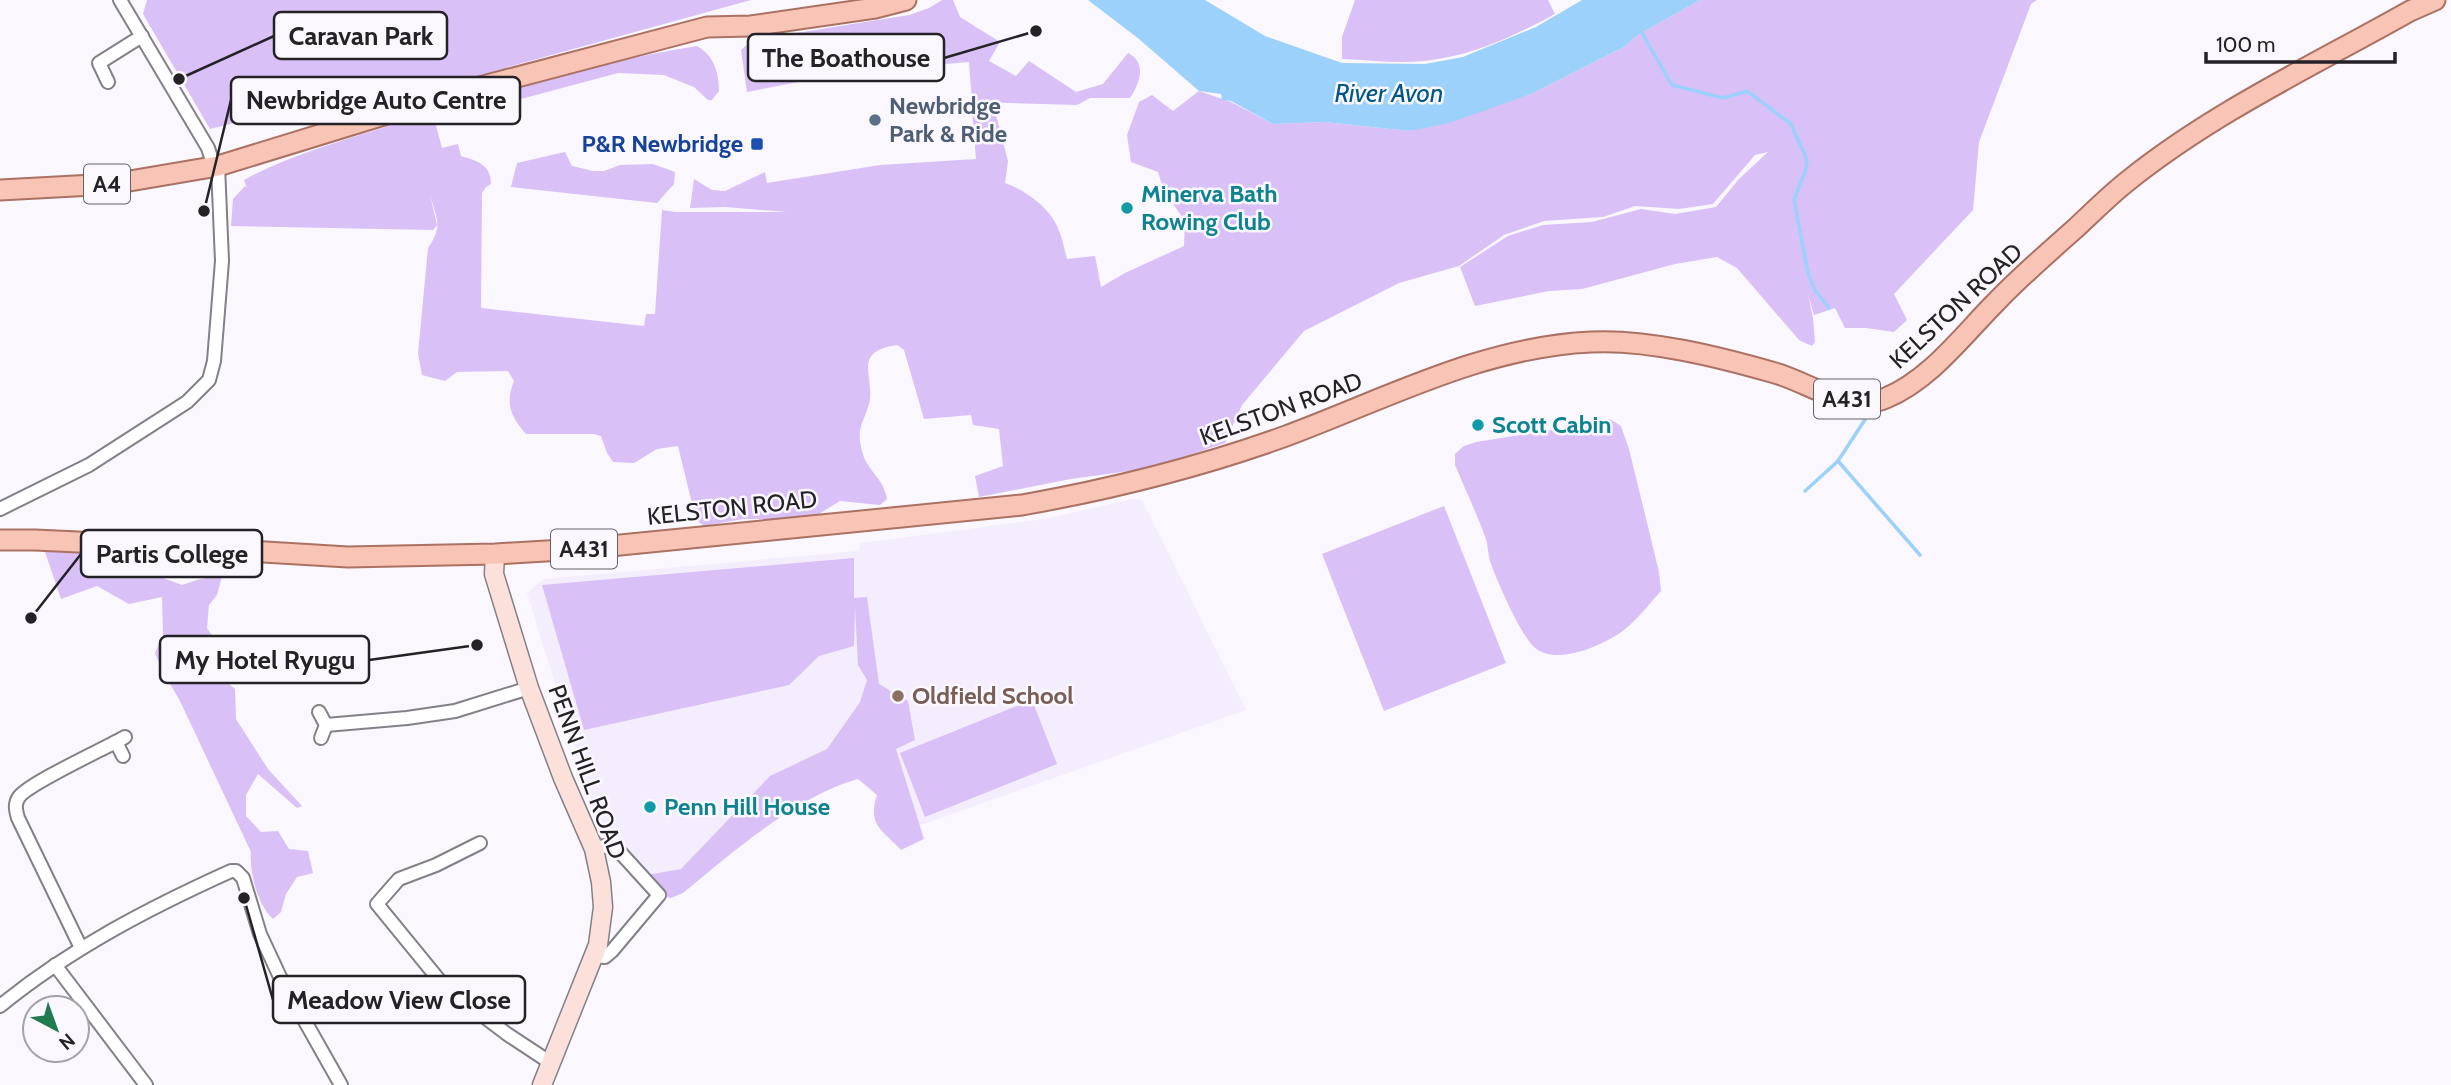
<svg xmlns="http://www.w3.org/2000/svg" width="2451" height="1085" viewBox="0 0 2451 1085" font-family="Cabin,sans-serif">
	<rect width="100%" height="100%" fill="#faf7fe"/>
	<!-- built -->
	<path fill="#f4edfd" d="M1132,499L1142,500L1246,710L918,826L869,741L661,888L616,834L599,827L527,593L544,579L859,551L860,543L1045,519Z"/>
	<!-- green -->
	<g fill="#d9c0f6">
		<path d="M147,0H751L508,67L505,71L492,75L369,109L356,101L354,91C339,84 326,88 318,102L210,129L143,14Z"/>
		<path d="M942,0H953L960,17L1000,42L989,61L1016,76L1029,61L1076,92L1103,84L1128,53C1147,62 1140,84 1130,98H1090L1077,105L972,102L969,62L851,72L747,92L741,50L752,40L909,15L929,8Z"/>
		<path d="M1355,0H1548L1555,14C1515,36 1469,57 1424,61C1397,64 1369,60 1342,59V37Z"/>
		<path d="M1700,0H2037L2031,4L1979,142L1973,210L1894,294L1907,320L1894,332L1866,328H1845L1835,308L1814,315L1808,294L1813,318L1815,342L1812,346L1799,340L1737,268L1717,257L1675,264L1582,289L1549,291L1475,306L1460,267L1508,236L1543,225L1592,222L1641,209L1675,214L1716,207L1739,179L1768,152L1755,155L1713,204L1679,209L1635,206L1603,217L1544,221L1504,235L1459,266L1399,283L1304,331L1242,405L1225,443L1151,468L1071,479L979,497L975,476L1003,466L999,429L973,425L971,415L924,419L904,350L897,345C850,352 876,378 869,404C863,425 856,427 862,451C866,470 884,478 887,499L880,505L840,501L817,515L798,519H743L704,526L696,520L678,446L657,449L634,463L613,462L607,453L601,436L594,434H526C511,417 505,404 514,381L508,371L457,372L445,381L422,375L418,354L428,248C443,227 437,219 430,195L437,225L433,230L231,226L233,199L245,186L247,188L244,180C290,155 339,142 388,126C489,93 593,63 697,46C714,56 719,72 719,91L712,100H708L694,87L664,75L618,73L435,122L442,148L458,144L461,156C478,161 491,165 491,184L486,187L482,193L481,308L644,326L646,314H655L662,210L675,212H787L725,207L690,208L694,179L712,190L725,191L765,172L767,183L880,165L976,159L972,110L995,111L1008,161L1005,183C1024,190 1048,206 1057,226C1062,236 1064,248 1067,259L1095,256L1101,287L1125,273L1184,246L1185,221L1164,191L1158,172L1131,162L1127,135L1139,102L1152,95L1173,111L1199,91L1231,102L1273,124L1324,122L1410,131L1531,94L1624,47L1636,36Z"/>
		<path d="M565,152L572,166L593,171H604L620,165L653,164L675,172L674,184L657,203L511,187L517,163Z"/>
		<path d="M1610,419L1621,426L1629,449L1659,572L1661,591C1649,604 1638,619 1624,630C1604,645 1556,667 1534,647C1520,634 1496,579 1490,561C1488,554 1488,546 1486,539C1477,514 1465,489 1455,465V454L1464,446L1476,442L1571,427L1582,421Z"/>
		<path d="M1444,506L1506,663L1384,711L1322,554Z"/>
		<path d="M44,549L160,551L163,578L182,585L200,579L222,576L217,595L209,605L207,628L223,652L221,677L235,689L236,719L268,769L302,806L297,808L258,774L246,795V816L261,832L278,831L289,849L308,851L313,873L297,877L286,894L281,912L273,919C258,905 249,873 251,852L180,701L161,668L155,653L163,635L162,597L129,604L97,586L61,599Z"/>
		<path d="M854,558V598L867,597L879,684L908,701L915,740L896,749L924,839L901,850C882,830 867,825 877,795L858,779C796,796 732,853 683,893L671,898L659,895L647,875L681,869L770,776L827,749L860,702L867,680L858,665L855,606L854,646L819,656L789,685L584,730L542,585Z"/>
		<path d="M1032,700L1057,764L925,817L900,753Z"/>
	</g>
	<!-- water -->
	<path fill="#9cd1fb" d="M1088,0H1205L1265,36L1342,63L1425,64L1463,57L1536,27L1582,0H1700L1636,36L1624,47L1531,94L1449,123L1410,131L1324,122L1273,124L1231,101L1222,100L1221,94L1199,91L1139,39Z"/>
	<g fill="none" stroke-linecap="round" stroke-linejoin="round">
		<!-- stream -->
		<g stroke="#9cd1fb" stroke-width="3.5">
			<path d="M1642,33L1672,85L1723,98L1747,91L1791,124L1807,160L1806,169L1794,200L1808,273L1815,290L1829,308"/>
			<path d="M1866,418L1838,461L1920,555"/>
			<path d="M1805,491L1838,461"/>
		</g>
		<!-- street casing -->
		<g stroke="#838088" stroke-width="16">
			<g id="street">
				<path d="M120,0L208,148L214,167"/>
				<path d="M108,82L99,63L142,36"/>
				<path d="M0,509L89,465L187,402L209,380L214,361L222,261L218,166"/>
				<path d="M319,712L326,725L321,738"/>
				<path d="M326,725L407,718L455,711L529,688"/>
				<path d="M116,742L123,756"/>
				<path d="M480,843L436,865L399,879L377,904L444,986L507,1034L551,1063"/>
				<path d="M594,849L604,846L619,851L659,895L612,951L605,957L595,956"/>
				<path d="M81,948L18,818C16,811 14,804 19,797C29,783 106,748 125,737"/>
				<path d="M55,965L146,1085"/>
				<path d="M0,1006C70,949 149,908 231,871H236L243,878L260,934L280,977L341,1085"/>
			</g>
		</g>
		<!-- secondary casing -->
		<g stroke="#838088" stroke-width="21">
			<path id="secondary" d="M495,554L494,574L529,688L563,778L594,849L601,882L603,907L598,945L542,1085"/>
		</g>
		<!-- primary casing -->
		<g stroke="#ab7162" stroke-width="23">
			<g id="primary">
				<path d="M0,190L112,184L218,166L449,95L707,27L751,26L875,8L906,0"/>
				<path d="M0,540H35L164,546L348,557L495,554L580,549L1022,505C1112,489 1200,467 1286,436C1386,399 1482,347 1591,342C1648,339 1719,357 1775,373C1808,382 1850,414 1886,398C1931,379 1963,335 1997,301C2022,275 2050,251 2077,227C2094,211 2111,194 2129,180C2214,112 2316,64 2410,11L2435,0"/>
			</g>
		</g>
		<!-- street -->
		<use href="#street" stroke="#fff" stroke-width="12"/>
		<!-- secondary -->
		<use href="#secondary" stroke="#fce1da" stroke-width="18"/>
		<!-- primary -->
		<use href="#primary" stroke="#f8c4b5" stroke-width="19"/>
	</g>
	<!-- markers -->
	<circle fill="#5c6f8a" stroke="#faf7fe" stroke-width="2.5" cx="875" cy="120" r="7"/>
	<rect fill="#1a4fb4" stroke="#faf7fe" stroke-width="2.5" x="750" y="137" width="14" height="14" rx="3.5"/>
	<g fill="#0f9aa8" stroke="#faf7fe" stroke-width="2.5">
		<circle cx="1127" cy="208" r="7"/>
		<circle cx="1478" cy="425" r="7"/>
		<circle cx="650" cy="807" r="7"/>
	</g>
	<circle fill="#8d6e63" stroke="#faf7fe" stroke-width="2.5" cx="898" cy="696" r="7"/>
	<g text-anchor="middle" stroke-width="5" stroke-linejoin="round" paint-order="stroke">
		<!-- shield labels -->
		<g fill="#faf7fe" stroke="#646267" stroke-width="2">
			<rect x="84" y="164.5" width="46" height="39" rx="5"/>
			<rect x="1814" y="379.5" width="66" height="39" rx="5"/>
			<rect x="551" y="529.5" width="66" height="39" rx="5"/>
		</g>
		<g font-size="23" font-weight="bold" fill="#242226">
			<text x="107" y="192">A4</text>
			<text x="1847" y="407">A431</text>
			<text x="584" y="557">A431</text>
		</g>
		<!-- service labels -->
		<g font-size="24" font-weight="bold" fill="#4e5e75" stroke="#faf7fe" text-anchor="start">
			<text x="889" y="114">Newbridge<tspan x="889" dy="28">Park &amp; Ride</tspan></text>
		</g>
		<!-- transit labels -->
		<g font-size="24" font-weight="bold" fill="#164399" stroke="#faf7fe" text-anchor="end">
			<text x="743" y="152">P&amp;R Newbridge</text>
		</g>
		<!-- culture labels -->
		<g font-size="24" font-weight="bold" fill="#0d838f" stroke="#faf7fe" text-anchor="start">
			<text x="1141" y="202">Minerva Bath<tspan x="1141" dy="28">Rowing Club</tspan></text>
			<text x="1492" y="433">Scott Cabin</text>
			<text x="664" y="815">Penn Hill House</text>
		</g>
		<!-- street labels -->
		<g font-size="24" fill="#242226" stroke="#faf7fe">
			<text transform="translate(1956 306) rotate(-43)" y="8">KELSTON ROAD</text>
			<text transform="translate(1281 409) rotate(-20)" y="8">KELSTON ROAD</text>
			<text transform="translate(732 508) rotate(-6)" y="8">KELSTON ROAD</text>
			<text transform="translate(587 772) rotate(70)" y="8">PENN HILL ROAD</text>
		</g>
		<!-- education labels -->
		<g font-size="24" font-weight="bold" fill="#785e54" stroke="#faf7fe" text-anchor="start">
			<text x="912" y="704">Oldfield School</text>
		</g>
		<!-- water labels -->
		<g font-size="26" font-style="italic" fill="#005686" stroke="#faf7fe">
			<text x="1389" y="102">River Avon</text>
		</g>
	</g>
	<!-- callouts -->
	<path fill="none" stroke="#242226" stroke-width="2.5" d="M179 79L274 36M1036 31L944 58M204 211L231 100M31 618L81 554M477 645L369 660M244 898L273 1000"/>
	<g fill="#242226" stroke="#faf7fe" stroke-width="2.5">
		<circle cx="179" cy="79" r="7"/>
		<circle cx="1036" cy="31" r="7"/>
		<circle cx="204" cy="211" r="7"/>
		<circle cx="31" cy="618" r="7"/>
		<circle cx="477" cy="645" r="7"/>
		<circle cx="244" cy="898" r="7"/>
	</g>
	<g fill="#faf7fe" stroke="#242226" stroke-width="2.5">
		<rect x="274" y="12" width="173" height="47" rx="7"/>
		<rect x="748" y="34" width="196" height="47" rx="7"/>
		<rect x="231" y="77" width="289" height="47" rx="7"/>
		<rect x="81" y="530" width="181" height="47" rx="7"/>
		<rect x="160" y="636" width="209" height="47" rx="7"/>
		<rect x="273" y="976" width="252" height="47" rx="7"/>
	</g>
	<g font-size="26" text-anchor="middle" font-weight="bold" fill="#242226">
		<text x="361" y="45">Caravan Park</text>
		<text x="846" y="67">The Boathouse</text>
		<text x="376" y="109">Newbridge Auto Centre</text>
		<text x="172" y="563">Partis College</text>
		<text x="265" y="669">My Hotel Ryugu</text>
		<text x="399" y="1009">Meadow View Close</text>
	</g>
	<!-- north arrow -->
	<g transform="translate(56 1029) rotate(139)"><circle r="33" fill="#faf7fe" stroke="#a4a2a8" stroke-width="2"/>
	<path d="M0-5L12 26L0 18L-12 26Z" fill="#217b4f"/>
	<text y="-10" font-size="19" font-weight="bold" text-anchor="middle" fill="#242226">N</text>
	</g>
	<!-- scale -->
	<path d="M2206 52v10h189v-10" fill="none" stroke="#242226" stroke-width="3.5"/>
	<text x="2216" y="52" font-size="21" fill="#242226" stroke="#faf7fe" stroke-width="5" paint-order="stroke">100 m</text>
</svg>
